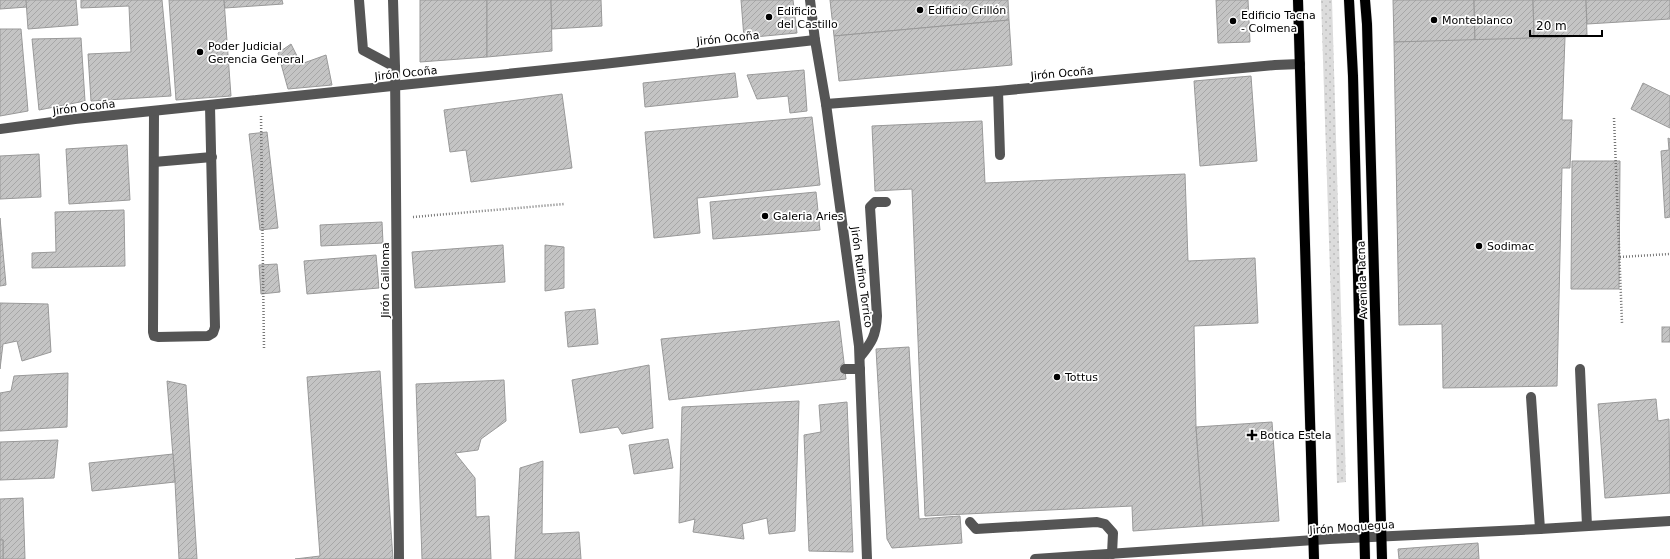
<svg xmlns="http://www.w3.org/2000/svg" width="1670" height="559" viewBox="0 0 1670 559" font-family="'DejaVu Sans',sans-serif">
	<defs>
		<pattern id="grass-dots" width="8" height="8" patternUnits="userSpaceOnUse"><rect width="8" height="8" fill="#dcdcdc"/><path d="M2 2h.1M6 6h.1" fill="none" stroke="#bbb" stroke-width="1.8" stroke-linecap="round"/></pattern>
		<pattern id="building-hatch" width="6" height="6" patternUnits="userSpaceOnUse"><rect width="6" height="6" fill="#c4c4c4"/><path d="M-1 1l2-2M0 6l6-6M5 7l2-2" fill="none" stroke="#a7a7a7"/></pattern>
	</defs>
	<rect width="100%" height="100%" fill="#fff"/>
	<!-- grass -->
	<path fill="url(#grass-dots)" d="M1321,0H1332L1346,482L1337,483Z"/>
	<!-- building -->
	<g fill="url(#building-hatch)" stroke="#999">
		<path d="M0,0H26L27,7L0,9Z"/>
		<path d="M26,0H76L78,25L28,29Z"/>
		<path d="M81,0H162L171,96L91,101L88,54L131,52L129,6L81,8Z"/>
		<path d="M169,0H224L231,96L176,100Z"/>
		<path d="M224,0H282L283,4L225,8Z"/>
		<path d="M420,0H487V57L420,62Z"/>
		<path d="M487,0H551L552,51L487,57Z"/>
		<path d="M551,0H601L602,26L552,29Z"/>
		<path d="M741,0H793L797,33L744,38Z"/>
		<path d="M830,0H1008L1009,20L834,36Z"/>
		<path d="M1216,0H1248L1250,42L1218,43Z"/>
		<path d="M1393,0H1474L1475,41L1394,42Z"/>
		<path d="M1474,0H1533L1534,38L1475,41Z"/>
		<path d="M1533,0H1586L1587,36L1534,38Z"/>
		<path d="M1586,0H1670V19L1587,24Z"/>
		<path d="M1009,20L1012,65L839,81L834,36Z"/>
		<path d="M0,29H21L28,111L0,116Z"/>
		<path d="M1565,37L1562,120H1572L1570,168H1562L1557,386L1443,388L1442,324L1399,325L1394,42Z"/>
		<path d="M81,38L85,101L39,110L32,39Z"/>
		<path d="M291,44L301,64L326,55L332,85L288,89L278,53Z"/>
		<path d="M804,70L807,111L790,113L788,96L757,99L747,75Z"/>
		<path d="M735,73L738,97L645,107L643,83Z"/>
		<path d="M1251,76L1257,161L1200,166L1194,81Z"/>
		<path d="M1643,83L1670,96V128L1631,109Z"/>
		<path d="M562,94L572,168L471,182L466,150L450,152L444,110Z"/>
		<path d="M812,117L820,185L697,198L700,233L654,238L645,132Z"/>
		<path d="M982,121L985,183L1185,174L1188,261L1255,258L1258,323L1194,326L1196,427L1203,526L1133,531L1132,506L925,516L912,189L875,191L872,126Z"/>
		<path d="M267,132L278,228L260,230L249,134Z"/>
		<path d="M1668,138L1670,139V217L1665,218L1661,151L1669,150Z"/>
		<path d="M127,145L130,200L69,204L66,149Z"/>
		<path d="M39,154L41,197L0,199V156Z"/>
		<path d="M1572,161H1620L1619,289H1571Z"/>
		<path d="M816,192L820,230L713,239L710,202Z"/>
		<path d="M124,210L125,266L32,268V253L56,252L55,212Z"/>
		<path d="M0,218L6,285L0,286Z"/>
		<path d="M382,222L383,243L321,246L320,225Z"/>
		<path d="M503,245L505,282L415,288L412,252Z"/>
		<path d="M545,245L564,247V288L545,291Z"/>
		<path d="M376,255L379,288L307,294L304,261Z"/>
		<path d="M277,264L280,292L261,294L259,265Z"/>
		<path d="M0,303L48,304L51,352L22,361L17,341L3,344L0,369Z"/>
		<path d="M595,309L598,344L568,347L565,312Z"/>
		<path d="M839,321L846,379L669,400L661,339Z"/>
		<rect x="1662" y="327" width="8" height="15"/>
		<path d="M909,347L919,519L960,516L962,543L892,548L887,539L876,349Z"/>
		<path d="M649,365L653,428L622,434L618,427L580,433L572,380Z"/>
		<path d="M380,371L393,559H295L320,556L307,377Z"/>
		<path d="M68,373L67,427L0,431V393L11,391L14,376Z"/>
		<path d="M504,380L506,421L481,439L478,450L455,453L475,478L476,517L489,516L491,559H422L416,384Z"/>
		<path d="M167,381L186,385L197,559H179L175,482Z"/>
		<path d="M1656,399L1658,421L1669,419L1670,493L1605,498L1598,404Z"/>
		<path d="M799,401L795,531L769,534L767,518L742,524L744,539L693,532L695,519L679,523L682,407Z"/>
		<path d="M847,402L853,552L809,551L804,435L821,432L819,405Z"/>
		<path d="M1272,422L1279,521L1203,526L1196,427Z"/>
		<path d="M668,439L673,468L634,474L629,445Z"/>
		<path d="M58,440L54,478L0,480V442Z"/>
		<path d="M173,454L175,482L92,491L89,463Z"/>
		<path d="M543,461L542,534L579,532L581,559H515L520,468Z"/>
		<path d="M23,498L25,559H3V540H0V499Z"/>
		<rect x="0" y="540" width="3" height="19"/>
		<path d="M1478,543L1479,559H1399L1398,549Z"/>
	</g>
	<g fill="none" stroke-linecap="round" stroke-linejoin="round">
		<!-- major casing -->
		<g stroke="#dbdbdb" stroke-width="11">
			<g id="major">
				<path d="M1298,0L1314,559"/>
				<path d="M1349,0L1353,76L1365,559"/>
				<path d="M1365,0L1367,24L1382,559"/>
			</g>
		</g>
		<!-- path -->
		<g stroke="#777" stroke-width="2.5" stroke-dasharray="1 2" stroke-linecap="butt">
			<path d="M261,116L264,348"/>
			<path d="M1614,118L1622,323"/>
			<path d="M413,217L564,204"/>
			<path d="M1620,257L1670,254"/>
		</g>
		<!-- minor -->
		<g stroke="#555" stroke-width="10">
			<path d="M359,0L363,50L395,67"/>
			<path d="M393,0L395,67L399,559"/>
			<path d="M810,0L815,40L826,104L859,346L867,559"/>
			<path d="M998,91L1000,155"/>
			<path d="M826,104L998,91L1275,65L1300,64"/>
			<path d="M154,111L153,332L154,336L158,337L208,336L213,333L215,327L210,106"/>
			<path d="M0,129L75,119L603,64L815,40"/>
			<path d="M154,162L212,157"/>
			<path d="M860,357C872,342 876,336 877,316L870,207L875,202H886"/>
			<path d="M845,369H860"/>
			<path d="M1580,369L1587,526"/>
			<path d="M1531,397L1540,529"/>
			<path d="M970,522L976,529L1097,522L1105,524L1113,533L1112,554"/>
			<path d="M1035,559L1329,539L1540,529L1670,521"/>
		</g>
		<!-- major -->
		<use href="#major" stroke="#000" stroke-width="10"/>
	</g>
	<!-- markers -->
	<g fill="#000" stroke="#fff" stroke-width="1.5">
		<circle cx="920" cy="10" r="4"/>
		<circle cx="769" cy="17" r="4"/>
		<circle cx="1434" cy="20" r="4"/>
		<circle cx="1233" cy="21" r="4"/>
		<circle cx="200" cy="52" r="4"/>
		<circle cx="765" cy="216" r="4"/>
		<circle cx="1479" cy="246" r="4"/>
		<circle cx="1057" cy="377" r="4"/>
		<path d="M1250 429h4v4h4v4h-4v4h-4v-4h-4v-4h4z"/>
	</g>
	<g text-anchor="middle" stroke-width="3.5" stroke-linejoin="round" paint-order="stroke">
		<!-- poi labels -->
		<g font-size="11" fill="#000" stroke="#fff" text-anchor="start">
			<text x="928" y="14">Edificio Crillón</text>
			<text x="777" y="15">Edificio<tspan x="777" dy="13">del Castillo</tspan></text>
			<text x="1241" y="19">Edificio Tacna<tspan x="1241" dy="13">- Colmena</tspan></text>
			<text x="1442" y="24">Monteblanco</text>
			<text x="208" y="50">Poder Judicial<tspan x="208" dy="13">Gerencia General</tspan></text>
			<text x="773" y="220">Galeria Aries</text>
			<text x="1487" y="250">Sodimac</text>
			<text x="1065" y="381">Tottus</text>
			<text x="1260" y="439">Botica Estela</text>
		</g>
		<!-- street labels -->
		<g font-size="11" fill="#000" stroke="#fff">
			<text transform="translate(728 38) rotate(-6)" y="4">Jirón Ocoña</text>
			<text transform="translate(406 73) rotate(-6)" y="4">Jirón Ocoña</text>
			<text transform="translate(1062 73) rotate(-5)" y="4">Jirón Ocoña</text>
			<text transform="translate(84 107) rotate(-7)" y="4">Jirón Ocoña</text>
			<text transform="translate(862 277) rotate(82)" y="4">Jirón Rufino Torrico</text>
			<text transform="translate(385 280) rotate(-90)" y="4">Jirón Cailloma</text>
			<text transform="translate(1362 280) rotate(-92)" y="4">Avenida Tacna</text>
			<text transform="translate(1352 527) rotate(-4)" y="4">Jirón Moquegua</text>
		</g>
	</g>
	<!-- scale -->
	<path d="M1530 30v6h72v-6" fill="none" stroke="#000000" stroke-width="2"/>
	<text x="1536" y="30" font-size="12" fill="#000000" stroke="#ffffff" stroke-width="3" paint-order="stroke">20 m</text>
</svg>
